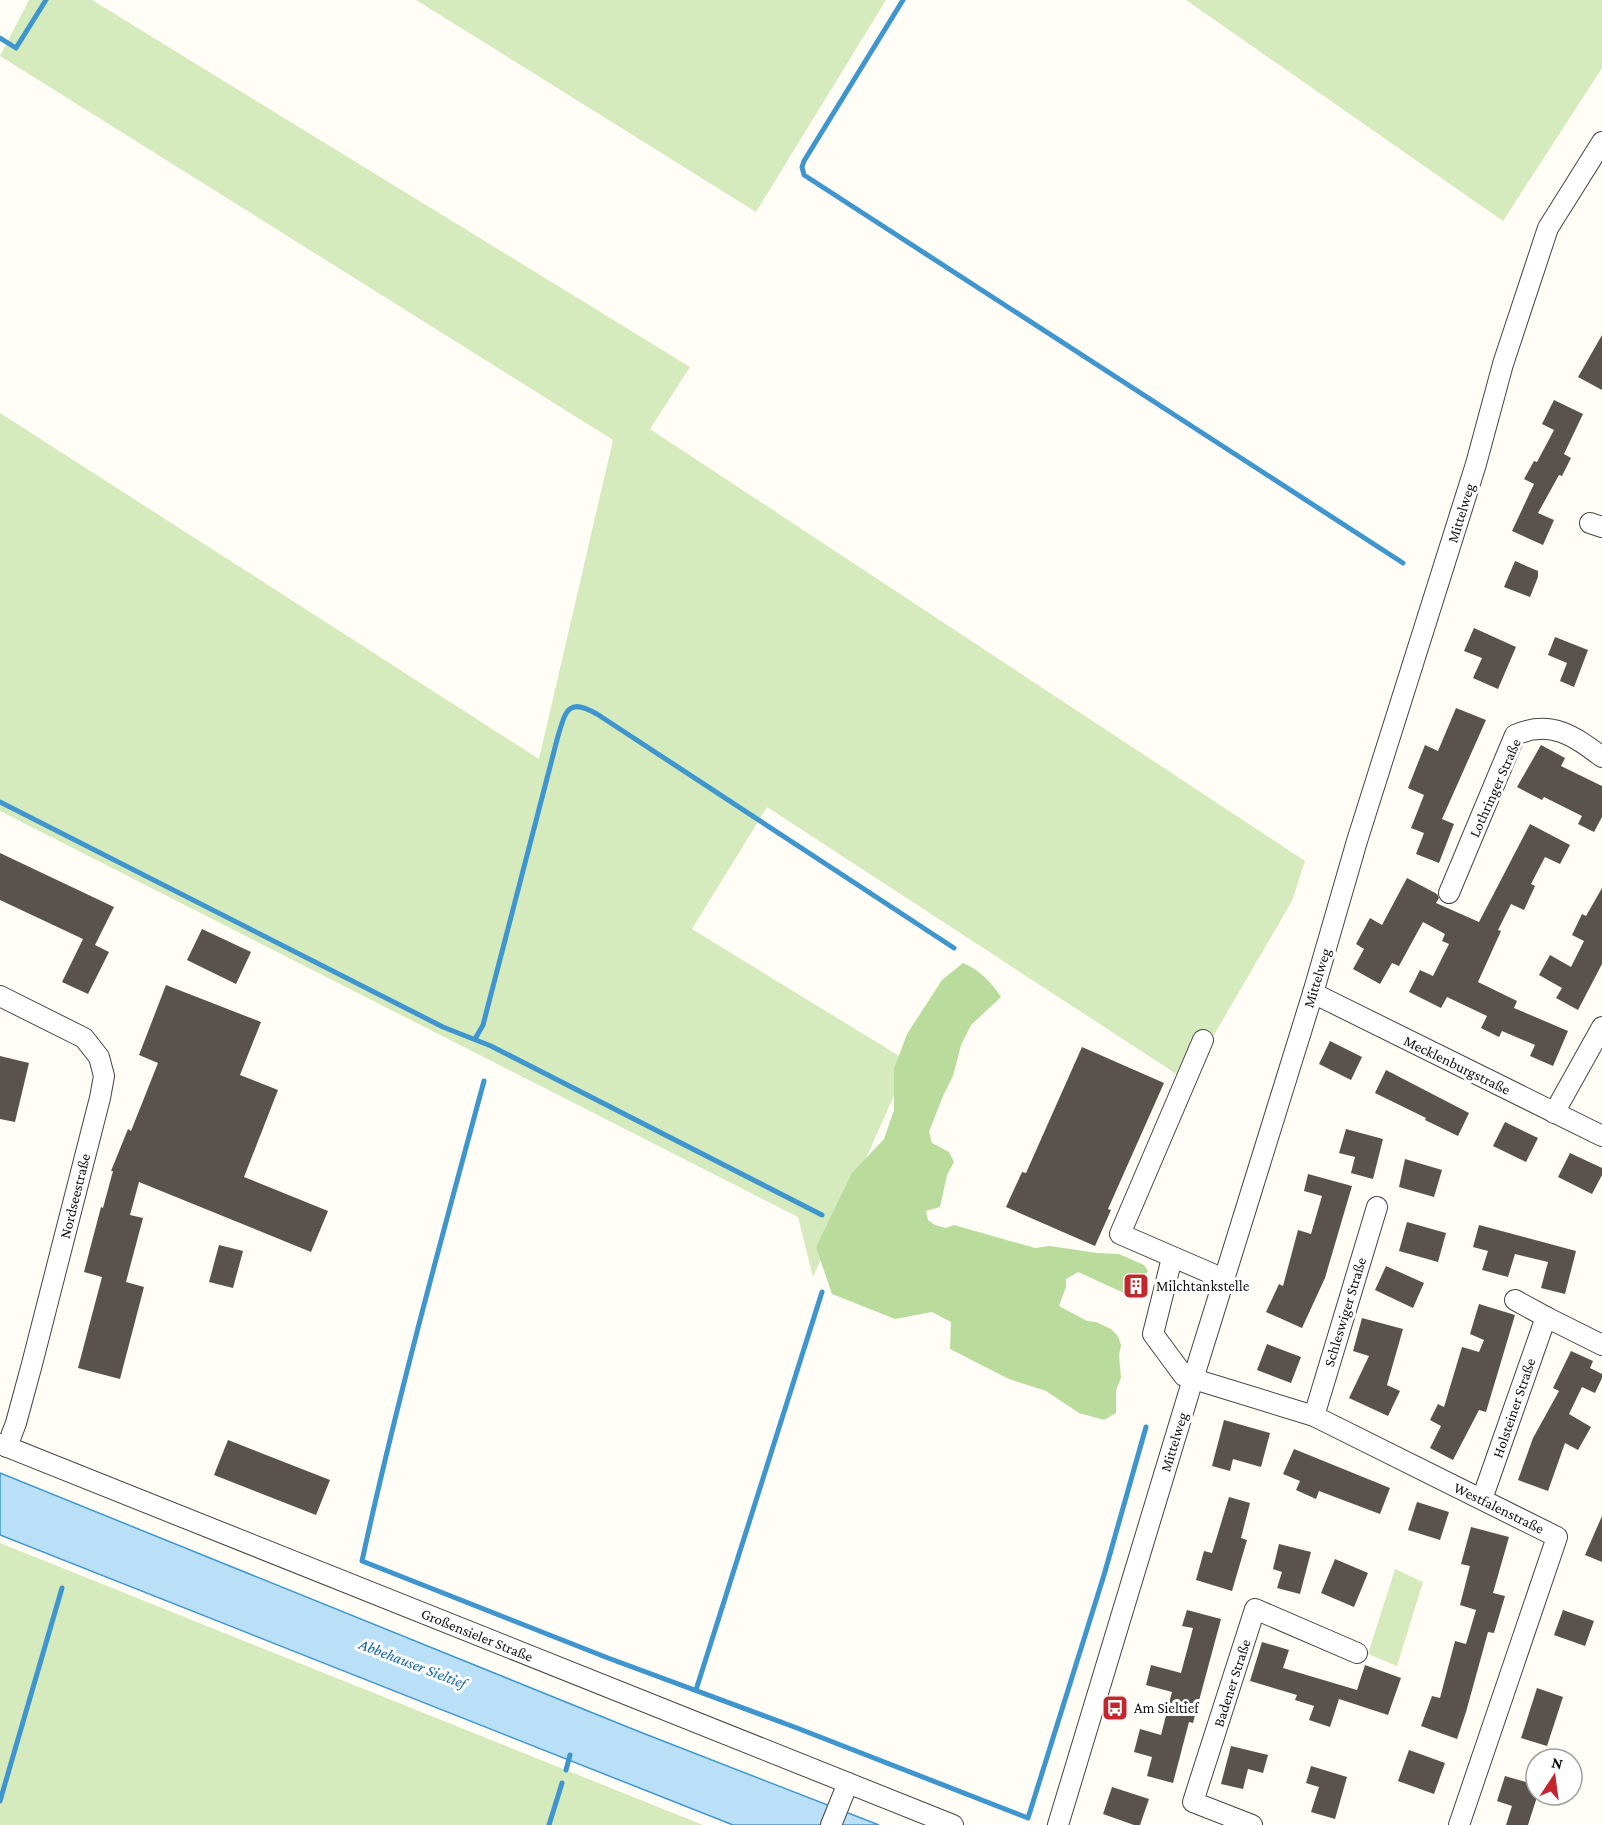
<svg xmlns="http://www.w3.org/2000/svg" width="1602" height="1825" viewBox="0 0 1602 1825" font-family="'Crimson Pro',serif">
	<rect width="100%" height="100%" fill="#fffdf5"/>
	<!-- green -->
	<g fill="#d5ebbd">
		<path d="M29,0H92L690,367L650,429L1305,861L1292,901L1187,1081L767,807L692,929L909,1062L813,1277L798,1217L0,811V413L539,759L613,440L0,56Z"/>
		<path d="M416,0H886L756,212Z"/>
		<path d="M1186,0H1602V68L1503,221Z"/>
		<path d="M0,1543L703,1825H0Z"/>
		<path d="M1395,1569L1423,1582L1397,1666L1368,1654Z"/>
	</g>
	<!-- forest -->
	<path fill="#b9dc9c" d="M963,963C980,970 991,982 1001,997L971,1025L961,1045L953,1076L943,1096L929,1132L932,1143L949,1152L954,1162L947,1175L940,1207L926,1211L928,1220L935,1225L946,1228L954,1225L1035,1248L1050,1246L1097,1253L1119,1254L1144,1265L1148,1271L1133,1294L1124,1293L1078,1272L1066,1279V1287L1059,1306L1087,1321L1096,1322L1111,1329L1118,1336L1121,1345L1119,1355L1121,1378L1116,1390V1413L1104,1420L1079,1413L1046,1391L1009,1379L950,1349L951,1322L932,1312L895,1319L832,1294L816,1247L852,1173L884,1139L894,1110V1069L907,1034L942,980Z"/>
	<!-- water -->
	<path fill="#b9e0f7" stroke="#3f96cf" stroke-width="1.5" d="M0,1473L640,1732L879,1825H733L0,1535Z"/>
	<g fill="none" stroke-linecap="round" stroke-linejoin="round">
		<!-- stream -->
		<g stroke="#3f96cf" stroke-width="5">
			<path d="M903,0L804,161L802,167L804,175L1403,563"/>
			<path d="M0,38L16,48L46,0"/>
			<path d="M0,802L443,1027L491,1046L822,1215"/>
			<path d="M475,1039L483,1025L558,736C566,709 569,698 597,714L954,948"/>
			<path d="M484,1081C441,1240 397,1400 362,1561L608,1658L797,1728L1028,1818L1104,1575L1146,1427"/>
			<path d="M696,1690L822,1292"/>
			<path d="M566,1770L570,1755"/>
			<path d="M0,1801L62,1588"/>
			<path d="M549,1825L562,1783"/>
		</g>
	</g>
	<!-- building -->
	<g fill="#5a524d">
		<path d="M1602,335V390L1578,377Z"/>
		<path d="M1554,400L1583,414L1564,454L1571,458L1562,476L1559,475L1538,513L1554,520L1543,545L1512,531L1534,484L1524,479L1534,461L1537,462L1554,430L1542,424Z"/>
		<path d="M1515,561L1538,571V577L1530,597L1504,587Z"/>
		<path d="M1474,628L1516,647L1498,689L1473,678L1482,658L1464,651Z"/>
		<path d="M1555,637L1588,650L1574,687L1560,681L1567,663L1548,655Z"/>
		<path d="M1456,708L1486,720L1442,819L1454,824L1439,863L1416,854L1424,833L1411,828L1424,795L1408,788L1425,745L1438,751Z"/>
		<path d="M1541,745L1565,758L1561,766L1602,786V817L1594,832L1578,824L1582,816L1544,797L1542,800L1517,787Z"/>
		<path d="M1530,824L1570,845L1560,864L1545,857L1531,884L1535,886L1524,910L1511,904L1498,930L1501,931L1478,982L1517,1001L1514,1008L1568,1031L1553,1066L1530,1056L1535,1045L1502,1031L1499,1037L1481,1028L1487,1016L1447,997L1441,1008L1409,992L1420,970L1433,976L1449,944L1442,941L1445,934L1423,922L1399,966L1392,963L1380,984L1353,969L1364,949L1356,944L1370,918L1382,925L1407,878L1437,894L1439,898L1436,903L1479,922Z"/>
		<path d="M0,853L114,907L95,945L109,952L88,994L62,982L83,939L0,900Z"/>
		<path d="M1602,888V964L1578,1010L1556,998L1562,988L1539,975L1550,955L1571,967L1584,941L1572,935L1582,914L1586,916Z"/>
		<path d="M202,929L251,952L236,984L187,960Z"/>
		<path d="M166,985L261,1022L240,1075L278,1090L244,1177L328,1211L311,1252L139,1182L130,1215L143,1218L126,1282L144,1287L120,1379L78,1368L102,1277L84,1272L101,1207L103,1208L113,1171H111L128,1129L131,1131L158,1063L139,1055Z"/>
		<path d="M1330,1041L1362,1057L1351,1080L1319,1064Z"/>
		<path d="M1082,1047L1164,1083L1108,1209L1111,1210L1095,1246L1006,1207L1022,1172L1026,1173Z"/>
		<path d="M0,1056L29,1063L15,1122L0,1119Z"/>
		<path d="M1386,1070L1469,1113L1458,1136L1425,1120L1426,1118L1375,1093Z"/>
		<path d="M1505,1122L1538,1138L1526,1162L1493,1146Z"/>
		<path d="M1346,1129L1383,1139L1373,1179L1351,1173L1355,1157L1339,1153Z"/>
		<path d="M1570,1153L1602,1168V1175L1592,1194L1558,1177Z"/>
		<path d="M1405,1159L1442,1170L1434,1197L1399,1187Z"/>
		<path d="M1308,1174L1352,1186L1325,1278L1302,1328L1266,1312L1279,1284L1283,1286L1298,1230L1311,1234L1322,1196L1304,1191Z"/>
		<path d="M1407,1222L1446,1233L1438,1262L1399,1251Z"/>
		<path d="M1479,1225L1576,1251L1565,1294L1541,1288L1548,1262L1515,1254L1508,1277L1482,1270L1488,1251L1473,1247Z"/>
		<path d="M219,1245L243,1251L233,1288L209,1282Z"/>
		<path d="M1386,1266L1424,1283L1413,1308L1375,1290Z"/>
		<path d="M1479,1304L1515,1315L1486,1412L1479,1410L1453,1460L1430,1448L1441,1426L1430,1420L1438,1404L1444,1407L1462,1347L1479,1352L1484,1340L1470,1334Z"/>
		<path d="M1362,1318L1403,1329L1387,1385L1400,1391L1388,1416L1349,1398L1369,1356L1353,1351Z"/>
		<path d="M1267,1344L1301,1357L1291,1383L1257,1370Z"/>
		<path d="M1571,1351L1593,1361L1590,1368L1602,1374V1378L1595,1393L1582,1387L1569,1414L1591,1427L1578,1450L1565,1443L1548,1491L1518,1480L1533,1438L1559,1391L1553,1388Z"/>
		<path d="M1224,1420L1270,1433L1261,1467L1233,1459L1230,1471L1212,1466Z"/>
		<path d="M228,1440L330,1480L316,1515L214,1475Z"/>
		<path d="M1294,1449L1390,1488L1380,1514L1319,1491L1316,1499L1296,1490L1300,1481L1283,1474Z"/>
		<path d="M1229,1497L1250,1503L1241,1538L1247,1540L1232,1591L1196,1580L1204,1551L1212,1553Z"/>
		<path d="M1417,1502L1449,1512L1440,1540L1408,1530Z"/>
		<path d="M1602,1516V1562L1585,1555Z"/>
		<path d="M1471,1527L1509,1537L1493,1593L1505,1596L1494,1633L1488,1632L1466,1712L1457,1739L1421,1726L1432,1696L1440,1698L1455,1641L1466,1644L1476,1610L1460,1605L1470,1566L1461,1564Z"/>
		<path d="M1279,1544L1311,1552L1300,1594L1277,1588L1282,1572L1273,1569Z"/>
		<path d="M1335,1559L1368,1573L1354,1607L1321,1593Z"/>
		<path d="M1187,1610L1221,1619L1193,1723L1189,1722L1173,1783L1147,1776L1152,1757L1134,1752L1140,1729L1161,1735L1172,1692L1146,1685L1151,1665L1181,1673L1193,1628L1182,1626Z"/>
		<path d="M1563,1610L1594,1621L1585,1646L1554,1635Z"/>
		<path d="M1262,1642L1289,1650L1283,1668L1357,1690L1365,1665L1401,1678L1388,1715L1339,1699L1330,1727L1309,1720L1314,1706L1295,1700L1297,1695L1250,1681Z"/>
		<path d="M1537,1688L1563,1697L1547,1746L1521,1738Z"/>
		<path d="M1231,1746L1268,1755L1263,1773L1248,1769L1243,1789L1221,1784Z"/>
		<path d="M1409,1750L1445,1763L1434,1794L1398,1781Z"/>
		<path d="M1311,1766L1347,1777L1335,1819L1311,1812L1319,1787L1306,1783Z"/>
		<path d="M1505,1776L1536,1785V1800L1528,1825H1506L1512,1806L1497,1801Z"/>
		<path d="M1112,1787L1149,1799L1140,1825H1134L1103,1814Z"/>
	</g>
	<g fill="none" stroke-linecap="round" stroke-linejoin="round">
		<!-- minor casing -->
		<g stroke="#444" stroke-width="22">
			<g id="minor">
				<path d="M1590,523L1602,527"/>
				<path d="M1449,893L1515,735C1551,719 1574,736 1602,757"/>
				<path d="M1313,993L1602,1136"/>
				<path d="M0,996L84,1038L99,1057L104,1076L100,1098L32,1364L16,1423L7,1447"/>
				<path d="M1203,1040L1120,1234L1224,1279"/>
				<path d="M1554,1113L1602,1027"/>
				<path d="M1172,1258L1153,1334L1184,1376L1314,1416L1557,1537L1459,1825"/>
				<path d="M1515,1300L1546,1317"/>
				<path d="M1314,1416L1377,1207"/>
				<path d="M0,1444L953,1825"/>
				<path d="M1482,1499L1546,1317L1602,1345"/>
				<path d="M831,1825L848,1783"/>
				<path d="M1058,1825L1193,1379L1313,993L1357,841L1476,464L1503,364L1548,228L1602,142"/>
				<path d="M1252,1825L1193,1802L1255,1609L1357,1653"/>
			</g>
		</g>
		<!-- minor -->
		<use href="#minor" stroke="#fff" stroke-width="20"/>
	</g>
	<!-- icons -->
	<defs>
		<g id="building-square" transform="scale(1.35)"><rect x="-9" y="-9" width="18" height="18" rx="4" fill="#c4262e" stroke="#fff"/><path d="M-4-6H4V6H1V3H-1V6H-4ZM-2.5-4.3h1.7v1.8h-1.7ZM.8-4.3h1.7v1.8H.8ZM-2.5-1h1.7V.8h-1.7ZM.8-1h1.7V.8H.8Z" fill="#fff"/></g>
		<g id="bus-square" transform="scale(1.35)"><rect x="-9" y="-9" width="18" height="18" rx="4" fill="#c4262e" stroke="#fff"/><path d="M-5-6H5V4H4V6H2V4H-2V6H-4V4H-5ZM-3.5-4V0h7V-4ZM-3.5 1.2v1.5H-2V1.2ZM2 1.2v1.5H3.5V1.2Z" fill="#fff"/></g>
	</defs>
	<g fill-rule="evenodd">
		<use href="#building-square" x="1136" y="1286"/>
		<use href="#bus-square" x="1115" y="1708"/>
	</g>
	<g text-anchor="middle" stroke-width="6" stroke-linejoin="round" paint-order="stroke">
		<!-- street labels -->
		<g font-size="15" fill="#111" stroke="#fff">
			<text transform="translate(1461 513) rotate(-73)" y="5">Mittelweg</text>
			<text transform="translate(1495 788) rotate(-66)" y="5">Lothringer Straße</text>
			<text transform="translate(1317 978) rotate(-73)" y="5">Mittelweg</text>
			<text transform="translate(1457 1065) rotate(26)" y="5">Mecklenburgstraße</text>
			<text transform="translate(75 1196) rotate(-76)" y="5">Nordseestraße</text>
			<text transform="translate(1345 1312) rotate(-73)" y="5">Schleswiger Straße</text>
			<text transform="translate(1514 1408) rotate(-71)" y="5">Holsteiner Straße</text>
			<text transform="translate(1174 1442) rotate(-73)" y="5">Mittelweg</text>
			<text transform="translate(1499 1508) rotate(26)" y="5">Westfalenstraße</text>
			<text transform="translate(477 1635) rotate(22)" y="5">Großensieler Straße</text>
			<text transform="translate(1232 1683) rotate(-72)" y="5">Badener Straße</text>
		</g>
		<!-- poi labels -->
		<g font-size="15" fill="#111" stroke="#fff" text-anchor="start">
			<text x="1156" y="1291">Milchtankstelle</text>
			<text x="1134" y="1713">Am Sieltief</text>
		</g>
		<!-- water labels -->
		<g font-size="16" font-style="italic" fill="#1768a6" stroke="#fff">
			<text transform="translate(413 1663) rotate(21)" y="6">Abbehauser Sieltief</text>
		</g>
	</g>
	<!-- north arrow -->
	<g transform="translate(1554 1777) rotate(13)"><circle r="28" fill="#ffffff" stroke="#a0a0a0" stroke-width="1.5"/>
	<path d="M0-4.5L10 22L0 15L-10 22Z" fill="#c4262e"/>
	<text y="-9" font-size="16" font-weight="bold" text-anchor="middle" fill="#111111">N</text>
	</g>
</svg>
